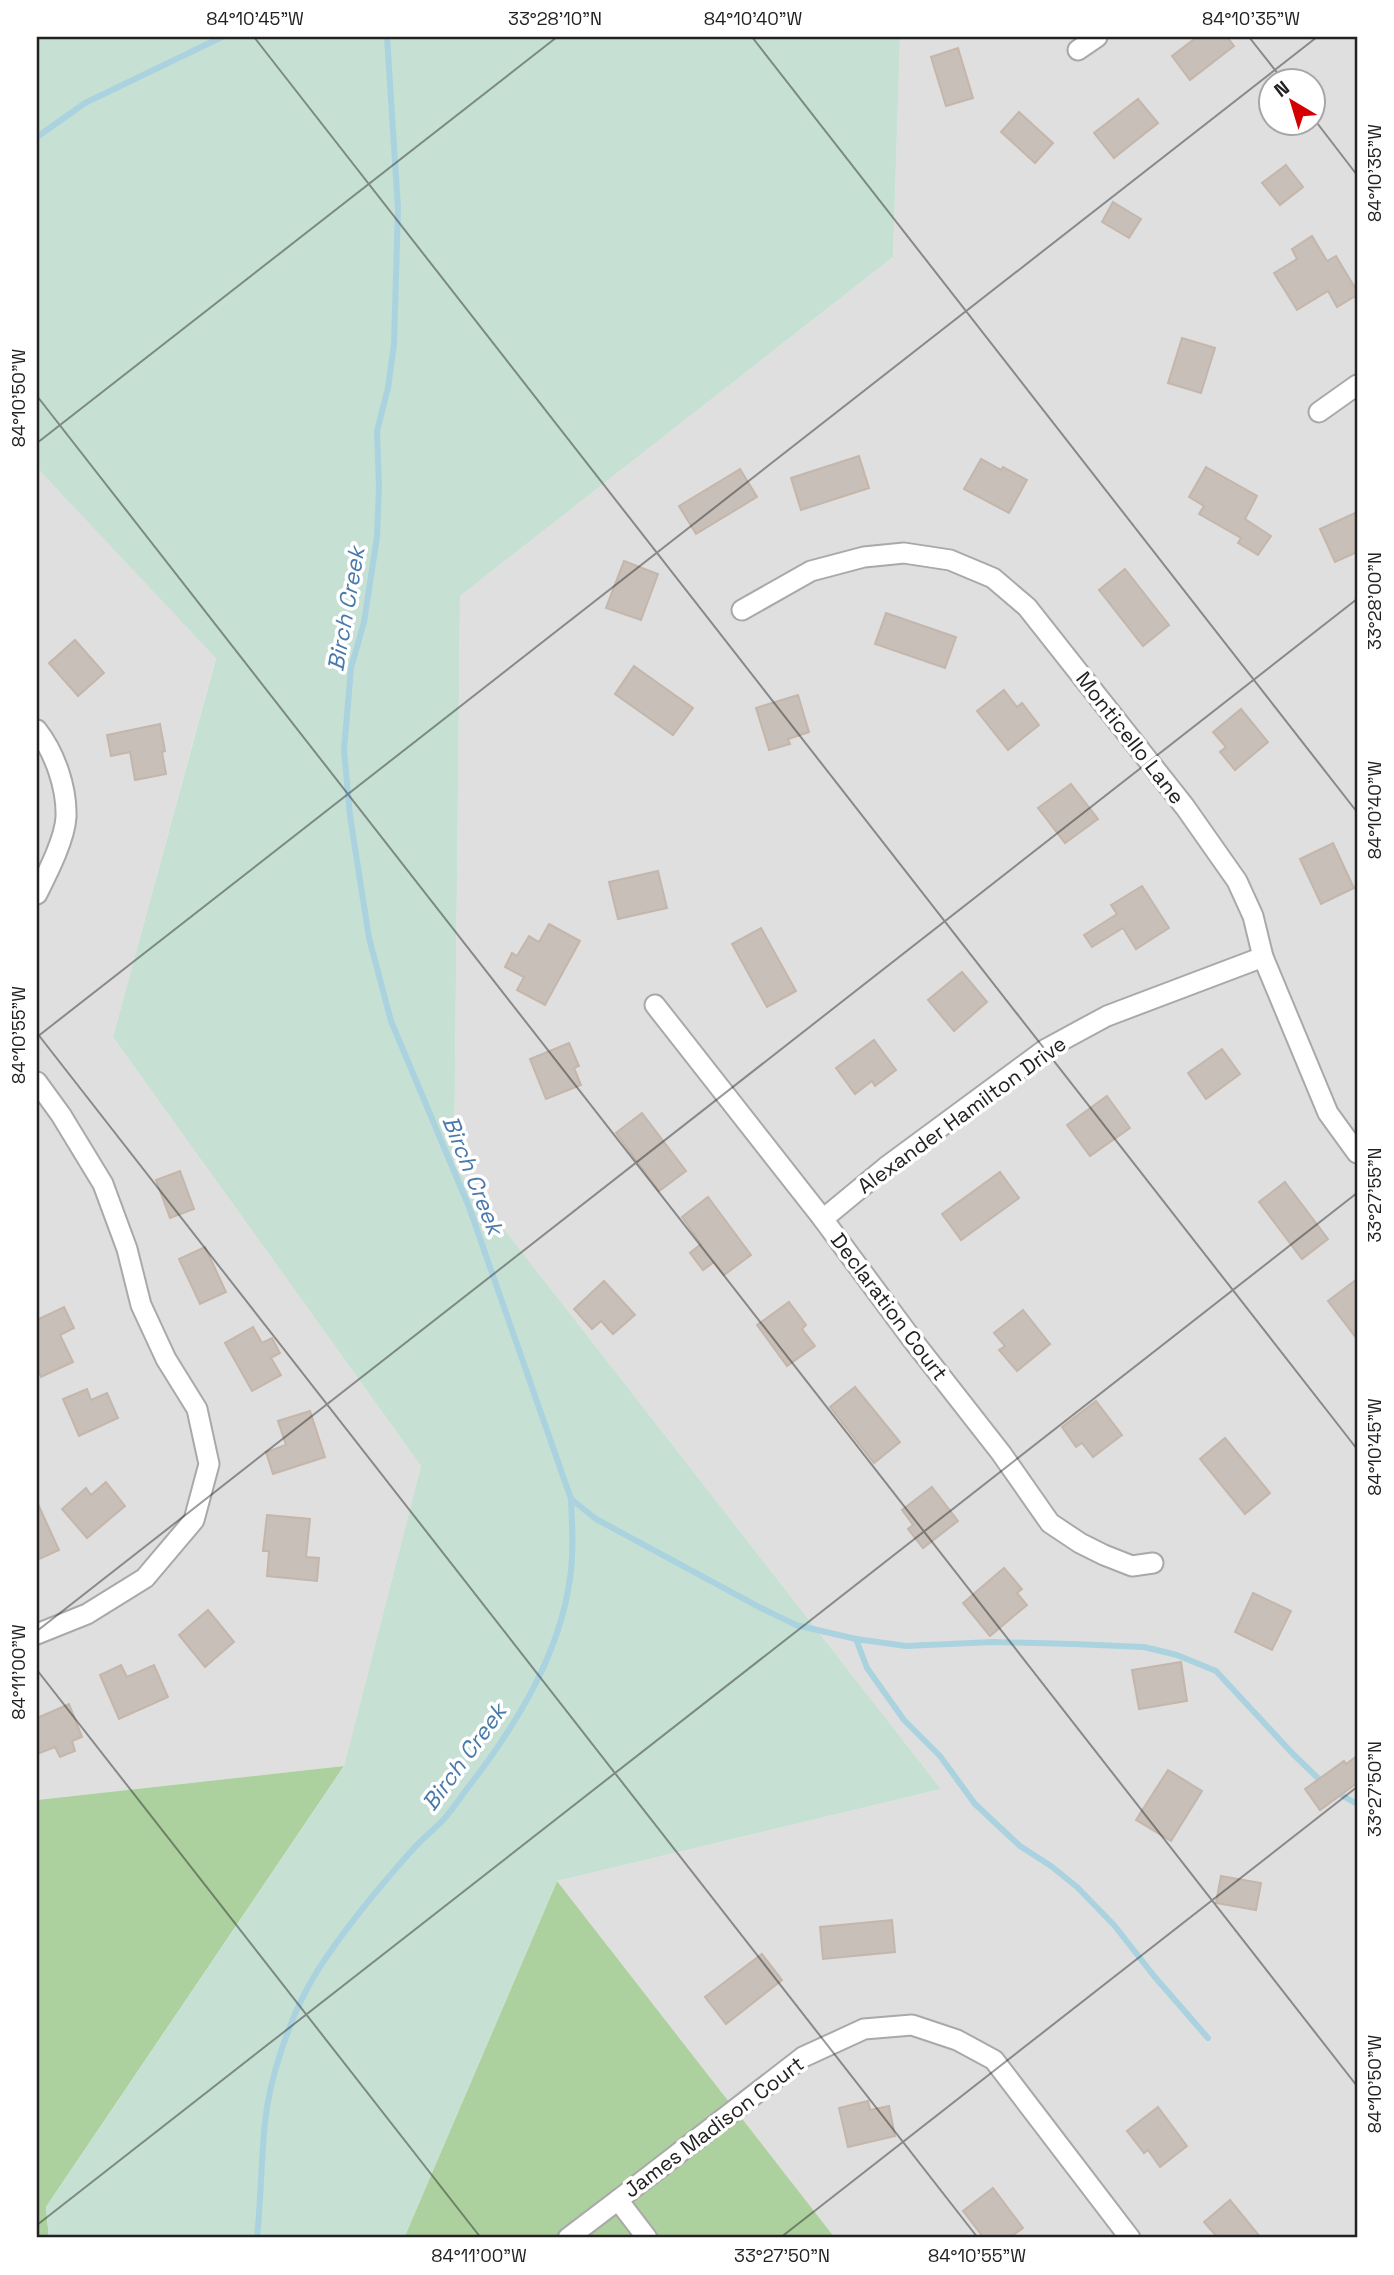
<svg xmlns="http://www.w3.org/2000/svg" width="1394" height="2275" viewBox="0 0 1394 2275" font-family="'Space Grotesk',sans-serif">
	<rect width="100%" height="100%" fill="#f2efe9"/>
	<!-- residential -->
	<g fill="#e0dfdf" fill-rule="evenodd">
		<path d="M900,37H1357V2238H835L557,1881L941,1789L454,1165L460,596L893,257ZM1272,80H1314V122H1272Z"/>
		<path d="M37,468L216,657L113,1037L421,1466L344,1766L37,1800Z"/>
	</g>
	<!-- forest -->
	<g fill="#add19e">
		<path d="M344,1766L46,2207L49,2238H37V1800Z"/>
		<path d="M557,1881L835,2238H404Z"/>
	</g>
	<!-- wetland -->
	<path fill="#c6e0d4" d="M37,37H900L893,257L460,596L454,1165L941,1789L557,1881L404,2238H49L46,2207L344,1766L421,1466L113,1037L216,658L37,468Z"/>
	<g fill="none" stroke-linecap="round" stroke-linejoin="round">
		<!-- stream -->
		<g stroke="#aad3df" stroke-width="6">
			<path d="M37,137L85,103L222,37"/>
			<path d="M571,1499L596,1519L763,1609L796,1625L856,1639L906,1646L992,1642L1073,1644L1144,1647L1177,1655L1216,1671L1292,1753L1324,1784"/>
			<path d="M856,1639L867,1668L904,1720L940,1756L975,1804L1020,1846L1051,1866L1077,1887L1114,1925L1154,1976L1208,2038"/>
			<path d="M1336,1792L1357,1804"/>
			<path d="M257,2238C261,2200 261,2161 265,2122C270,2075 291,2014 316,1973C344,1929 379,1887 414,1848C423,1838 435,1829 444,1819C455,1807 463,1793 473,1781C518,1722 560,1653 570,1578C574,1552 572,1525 571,1499L469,1207L391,1021L369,938L350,816L344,750L351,668L364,622L377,537L379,487L377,431L388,388L394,344L398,208L387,37"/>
		</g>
	</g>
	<!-- building -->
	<g fill="#c7bfb8" stroke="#c4b6ab" stroke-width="2">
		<path d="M1197,37H1227L1234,46L1190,80L1172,56Z"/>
		<path d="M958,48L973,98L946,106L931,57Z"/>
		<path d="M1138,99L1158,123L1114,158L1094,133Z"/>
		<path d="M1019,112L1053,143L1035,163L1001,132Z"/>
		<path d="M1286,165L1303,187L1280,205L1262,183Z"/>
		<path d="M1113,202L1141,219L1129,238L1102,222Z"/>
		<path d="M1312,236L1327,261L1336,256L1357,291V295L1337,307L1328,291L1297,310L1274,273L1297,259L1292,249Z"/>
		<path d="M1182,338L1215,348L1201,393L1168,383Z"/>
		<path d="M859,456L869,488L801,510L791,478Z"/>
		<path d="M981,459L1001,470L1003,467L1027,480L1009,513L964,489Z"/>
		<path d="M1206,467L1257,496L1245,519L1271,536L1258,555L1238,543L1241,538L1199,514L1204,506L1189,497Z"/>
		<path d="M740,469L757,497L696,534L679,506Z"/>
		<path d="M1357,512V552L1335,562L1320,529Z"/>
		<path d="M624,561L658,574L641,620L606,608Z"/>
		<path d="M1125,569L1169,625L1143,646L1099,590Z"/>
		<path d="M886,613L956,637L945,668L875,644Z"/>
		<path d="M75,640L104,673L78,696L49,663Z"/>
		<path d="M634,666L693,708L673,735L615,694Z"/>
		<path d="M1004,690L1017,707L1022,703L1039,725L1008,750L977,711Z"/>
		<path d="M798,695L809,732L788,739L790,744L769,750L756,708Z"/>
		<path d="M1241,709L1268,742L1235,770L1220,752L1226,747L1213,732Z"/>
		<path d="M160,724L165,751L162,752L166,774L135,780L130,752L111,756L107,735Z"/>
		<path d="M1071,784L1098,819L1065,843L1038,808Z"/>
		<path d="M1333,843L1354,888L1321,904L1300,859Z"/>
		<path d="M658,871L667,908L618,919L609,882Z"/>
		<path d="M1142,886L1169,928L1136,949L1123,928L1092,947L1084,935L1117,914L1111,905Z"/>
		<path d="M549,924L580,941L545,1005L517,990L524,977L505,967L512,953L517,956L529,936L539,942Z"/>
		<path d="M761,928L796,991L767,1007L732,944Z"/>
		<path d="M962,972L987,1002L954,1031L928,1000Z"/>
		<path d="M874,1040L896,1070L875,1086L872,1081L855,1094L836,1068Z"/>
		<path d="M569,1043L579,1066L574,1068L581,1085L546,1099L530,1059Z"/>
		<path d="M1222,1049L1240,1074L1206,1099L1188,1073Z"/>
		<path d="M1107,1096L1130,1128L1090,1156L1067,1125Z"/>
		<path d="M642,1113L686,1171L659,1191L616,1133Z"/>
		<path d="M180,1171L194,1209L170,1218L156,1180Z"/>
		<path d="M1000,1172L1019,1198L961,1240L942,1214Z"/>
		<path d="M1285,1182L1328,1239L1302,1259L1259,1202Z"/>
		<path d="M708,1197L751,1255L724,1275L714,1262L703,1270L690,1253L701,1244L682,1217Z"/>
		<path d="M205,1247L226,1292L200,1304L179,1259Z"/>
		<path d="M1357,1279V1339L1328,1301Z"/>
		<path d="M604,1281L635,1315L613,1334L601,1321L592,1329L574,1309Z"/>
		<path d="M789,1302L806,1325L802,1329L815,1346L787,1366L757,1325Z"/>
		<path d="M64,1307L74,1328L60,1335L73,1362L41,1377L37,1368V1320Z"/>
		<path d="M1023,1310L1050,1344L1017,1371L999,1350L1005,1346L994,1333Z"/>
		<path d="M253,1327L262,1343L272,1338L280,1353L271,1358L281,1375L252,1391L225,1343Z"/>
		<path d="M855,1387L900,1442L874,1463L830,1407Z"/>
		<path d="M87,1389L91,1400L107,1393L118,1418L79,1436L63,1399Z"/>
		<path d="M1096,1401L1122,1435L1093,1457L1082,1443L1076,1447L1062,1427Z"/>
		<path d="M310,1411L325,1457L273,1474L266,1452L286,1445L278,1421Z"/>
		<path d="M1225,1438L1270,1493L1245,1514L1200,1459Z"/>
		<path d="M106,1482L125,1506L87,1538L62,1509L86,1488L91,1495Z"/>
		<path d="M932,1487L958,1521L923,1548L908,1529L913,1525L902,1510Z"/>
		<path d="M37,1502L59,1550L37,1560Z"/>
		<path d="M267,1515L310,1519L306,1557L319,1558L317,1581L267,1576L269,1551H263Z"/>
		<path d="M1004,1568L1022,1589L1017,1593L1027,1605L990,1636L963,1603Z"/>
		<path d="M1253,1593L1291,1611L1272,1650L1235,1632Z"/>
		<path d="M208,1610L234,1642L205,1667L179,1635Z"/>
		<path d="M1181,1662L1187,1701L1139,1709L1132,1670Z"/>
		<path d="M121,1665L127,1677L154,1665L168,1697L119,1719L100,1675Z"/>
		<path d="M69,1704L82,1737L72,1741L75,1751L60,1757L55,1747L37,1754V1718Z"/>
		<path d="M1357,1756V1783L1320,1810L1305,1789L1344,1761L1346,1764Z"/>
		<path d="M1168,1770L1202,1791L1171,1841L1136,1820Z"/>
		<path d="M1221,1876L1261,1883L1256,1910L1216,1903Z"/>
		<path d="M892,1920L895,1952L823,1959L820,1927Z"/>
		<path d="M762,1954L782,1980L726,2024L705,1997Z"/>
		<path d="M868,2101L870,2110L889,2106L895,2136L848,2147L839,2108Z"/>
		<path d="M1158,2107L1187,2146L1160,2167L1148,2150L1144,2153L1127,2131Z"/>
		<path d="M993,2188L1023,2228L1009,2238H984L963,2211Z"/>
		<path d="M1230,2200L1261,2238H1218L1204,2222Z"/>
	</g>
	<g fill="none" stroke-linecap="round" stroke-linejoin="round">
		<!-- street casing -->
		<g stroke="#a9a9a9" stroke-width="23">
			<g id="street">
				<path d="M1078,50L1097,37"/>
				<path d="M1319,412L1357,385"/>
				<path d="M742,610L811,571L864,557L904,553L950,560L993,578L1027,607L1185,807L1237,881L1253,916L1263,957L1328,1113L1357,1153"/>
				<path d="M37,730C55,753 67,788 66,817C65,839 47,874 37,894"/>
				<path d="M655,1005L823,1219L911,1338L1001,1453L1050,1523L1080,1543L1104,1555L1132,1566L1153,1563"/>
				<path d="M37,1082L61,1115L103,1184L127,1249L141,1305L166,1359L197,1409L209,1464L194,1520L145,1578L87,1614L37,1634"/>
				<path d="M823,1219L886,1167L1046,1049L1107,1016L1263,957"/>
				<path d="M618,2200L803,2057L864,2029L912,2025L957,2040L994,2060L1130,2238"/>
				<path d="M568,2238L618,2200L647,2238"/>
			</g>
		</g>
		<!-- street -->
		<use href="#street" stroke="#fff" stroke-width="19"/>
	</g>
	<!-- ticks -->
	<path fill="none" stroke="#222" stroke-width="2" stroke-opacity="0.45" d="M254,37L1357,1449M752,37L1357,812M1249,37L1283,80M1314,119L1357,175M37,396L1357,2086M37,443L557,37M37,1033L978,2238M37,1037L1317,37M37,1631L1357,599M37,1670L481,2238M37,2225L1357,1193M780,2238L1357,1787"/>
	<g text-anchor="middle" stroke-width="7" stroke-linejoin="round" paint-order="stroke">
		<!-- street labels -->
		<g font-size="21" fill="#222" stroke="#fff">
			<text transform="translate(1130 738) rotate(52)" y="7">Monticello Lane</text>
			<text transform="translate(962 1115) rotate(-36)" y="7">Alexander Hamilton Drive</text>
			<text transform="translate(889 1307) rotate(53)" y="7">Declaration Court</text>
			<text transform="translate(714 2127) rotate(-37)" y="7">James Madison Court</text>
		</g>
		<!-- water labels -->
		<g font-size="23" font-style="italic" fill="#4a7aab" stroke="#fff">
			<text transform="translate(346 609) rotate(-80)" y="8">Birch Creek</text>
			<text transform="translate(473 1175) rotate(68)" y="8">Birch Creek</text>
			<text transform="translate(464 1757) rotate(-54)" y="8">Birch Creek</text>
		</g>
	</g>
	<!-- border -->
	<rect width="1394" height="2275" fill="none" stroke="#ffffff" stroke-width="77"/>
	<!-- north arrow -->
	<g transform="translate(1292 102) rotate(322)"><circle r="33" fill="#ffffff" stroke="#a7a7a7" stroke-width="2"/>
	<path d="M0-5L12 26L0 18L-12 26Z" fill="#d40000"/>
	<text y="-10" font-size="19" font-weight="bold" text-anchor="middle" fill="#222222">N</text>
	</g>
	<rect x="38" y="38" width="1318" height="2198" fill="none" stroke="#222" stroke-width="2.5"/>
	<g font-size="18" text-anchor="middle" fill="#222">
		<text x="255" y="25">84°10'45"W</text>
		<text x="555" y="25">33°28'10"N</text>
		<text x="753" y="25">84°10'40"W</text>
		<text x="1251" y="25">84°10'35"W</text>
		<text transform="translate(1375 173) rotate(-90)" y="6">84°10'35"W</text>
		<text transform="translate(19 398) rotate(-90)" y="6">84°10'50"W</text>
		<text transform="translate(1375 601) rotate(-90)" y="6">33°28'00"N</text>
		<text transform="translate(1375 810) rotate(-90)" y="6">84°10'40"W</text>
		<text transform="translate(19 1035) rotate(-90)" y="6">84°10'55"W</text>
		<text transform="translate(1375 1195) rotate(-90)" y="6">33°27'55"N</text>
		<text transform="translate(1375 1447) rotate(-90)" y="6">84°10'45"W</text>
		<text transform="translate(19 1672) rotate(-90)" y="6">84°11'00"W</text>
		<text transform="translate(1375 1789) rotate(-90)" y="6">33°27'50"N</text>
		<text transform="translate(1375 2084) rotate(-90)" y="6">84°10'50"W</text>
		<text x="479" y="2262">84°11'00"W</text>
		<text x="782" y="2262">33°27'50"N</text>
		<text x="977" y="2262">84°10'55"W</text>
	</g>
</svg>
